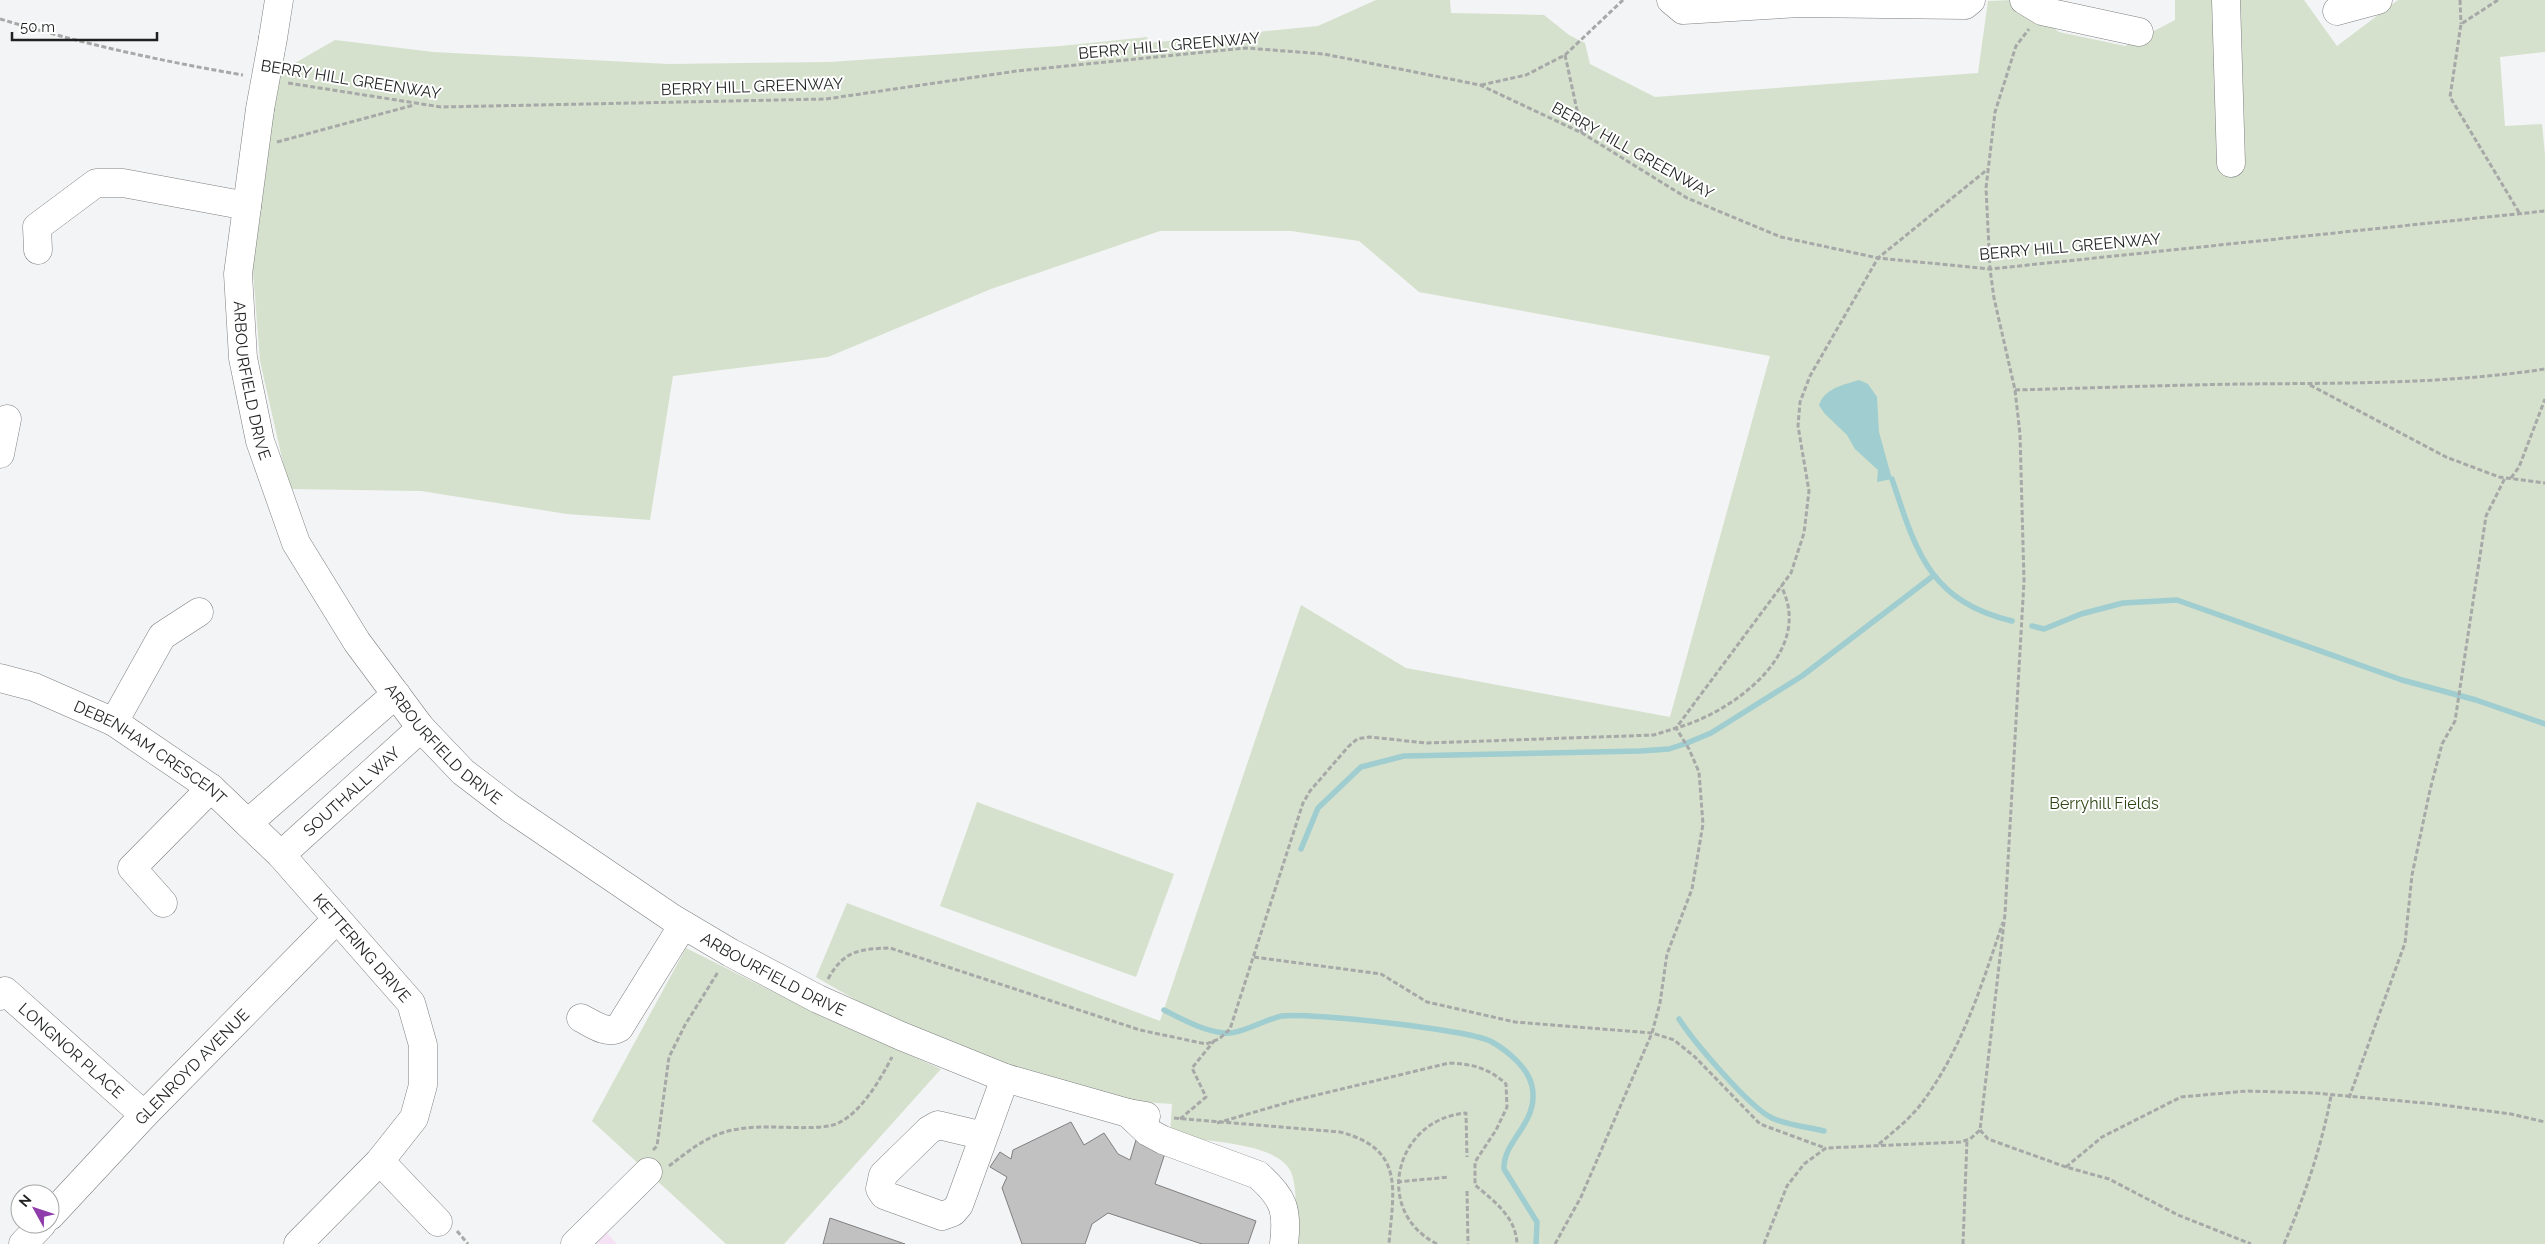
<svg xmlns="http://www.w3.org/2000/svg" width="2545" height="1244" viewBox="0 0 2545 1244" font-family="Raleway,sans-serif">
	<rect width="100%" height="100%" fill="#f3f4f5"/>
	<!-- commercial -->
	<path fill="#f5e3f5" d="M607,1233L617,1244H596Z"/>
	<!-- green -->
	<g fill="#d5e1cc">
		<path d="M1376,0H1450L1451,13L1544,15L1569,35L1585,43L1590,64L1655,97L1978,73L1988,1L2014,0L2059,32L2125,46L2175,20V0H2304L2337,46L2398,0H2545V52L2500,57L2505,126L2542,124L2545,155V1244H1295C1296,1227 1298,1187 1291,1172C1277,1141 1201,1142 1170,1135L1172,1104L1128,1101L1070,1089L944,1042L861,1003L816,977L847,903L1160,1021L1301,605L1406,668L1670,717L1770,356L1419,292L1359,241L1291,231H1160L991,289L828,357L673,376L650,520L567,514L421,491L289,489L260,361L251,245L281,71L335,40L433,52L668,64L830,62L1061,46L1147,37L1148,43L1318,26Z"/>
		<path d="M977,802L1174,874L1136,977L940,906Z"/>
		<path d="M686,948L825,1018L941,1069L784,1244H726L592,1121Z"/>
	</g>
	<!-- water -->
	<path fill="#9fcdd0" d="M1859,380L1868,384L1877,397L1879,432L1892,479L1877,482L1878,470L1855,449L1847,435L1824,413L1819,405C1825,388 1843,385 1859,380Z"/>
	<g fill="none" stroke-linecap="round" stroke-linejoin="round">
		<!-- stream -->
		<g stroke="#9fcdd0" stroke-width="5.5">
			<path d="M1892,479C1916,551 1929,601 2012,621"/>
			<path d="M2032,626L2044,629L2081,614L2123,603L2177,600L2402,680L2476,700L2545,724"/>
			<path d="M1687,743L1711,733L1802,676L1933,576"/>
			<path d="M1301,849L1318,808L1361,767L1404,756L1640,751L1669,749L1684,744"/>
			<path d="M1164,1010C1182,1019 1203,1031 1224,1033C1240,1035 1265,1019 1282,1016C1307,1012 1473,1030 1492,1042C1508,1051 1528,1068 1532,1086C1540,1123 1503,1139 1504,1169L1537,1222L1536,1244"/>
			<path d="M1679,1019C1694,1042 1749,1107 1772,1118C1787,1125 1808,1127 1824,1131"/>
		</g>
	</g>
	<!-- building -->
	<g fill="#c2c1c2" stroke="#807f80">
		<path d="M1071,1122L1084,1145L1104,1133L1118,1154L1130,1160L1136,1140L1167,1147L1155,1184L1256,1221L1248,1244H1202L1108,1213L1092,1224L1085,1244H1022L1002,1188L1007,1177L990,1167L1000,1152L1011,1159L1013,1150Z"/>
		<path d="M830,1218L905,1244H823Z"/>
	</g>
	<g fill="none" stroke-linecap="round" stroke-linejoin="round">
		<!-- minor casing -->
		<g stroke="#7e7f80" stroke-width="29">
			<g id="minor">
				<path d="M1671,0L1683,10L1800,3L1965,5L1971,0"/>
				<path d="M2024,0L2042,11L2139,32"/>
				<path d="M2226,0L2231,163"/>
				<path d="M2337,11L2378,0"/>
				<path d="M273,38L279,0"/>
				<path id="s1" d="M260,109L238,274L243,358L260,441L296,543L357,642L421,728L463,772L510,808L672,918L731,953L818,999L901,1036L1005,1078L1128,1113L1146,1116"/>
				<path d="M38,250L37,227L96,183H123L247,206"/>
				<path d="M0,454L7,419"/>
				<path id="s2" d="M0,678L34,687L114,722L211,788L281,855L411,1003L423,1045V1085L414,1118L380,1161L298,1244"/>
				<path d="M114,722L162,636L199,612"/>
				<path d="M248,823L396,694"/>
				<path id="s3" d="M281,855L421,728"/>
				<path d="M163,903L132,868L211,788"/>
				<path id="s4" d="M0,996L5,991L144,1115"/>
				<path d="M581,1018C593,1024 607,1035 619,1028L683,925"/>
				<path d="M1128,1113L1148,1132L1163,1140L1258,1175C1284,1198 1288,1210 1284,1244"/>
				<path d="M984,1136L938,1125L929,1130L883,1175L880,1189L884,1195L942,1216L953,1212L959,1205L1005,1078"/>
				<path d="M380,1161L438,1222"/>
				<path id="s5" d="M50,1216L144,1115L337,919"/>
				<path d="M23,1244L42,1224"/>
				<path d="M575,1244L648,1172"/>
			</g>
		</g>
		<!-- path -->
		<g stroke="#a7a8a8" stroke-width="3" stroke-dasharray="5 2.5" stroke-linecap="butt">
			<path d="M2460,0L2461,24"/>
			<path d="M2498,0L2461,24L2450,97L2520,214"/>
			<path d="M0,19C80,43 160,61 243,75"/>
			<path d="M1565,55L1582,133"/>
			<path d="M288,83L441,107L826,99L1017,71L1246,48L1324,54L1480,85L1582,133L1687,198L1781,237L1878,258L1990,269L2545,211"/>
			<path d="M1481,85L1526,75L1565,55L1623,0"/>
			<path d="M277,142L414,105"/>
			<path d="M2310,385L2446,457L2499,477L2545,483"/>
			<path d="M2015,390C2092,388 2169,385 2246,384C2347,383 2446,384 2545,369"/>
			<path d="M2511,478L2519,467L2545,399"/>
			<path d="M1254,957L1381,974L1427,1002L1515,1022L1652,1033L1674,1040L1695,1057L1760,1124L1825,1148"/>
			<path d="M828,979C844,950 860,949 890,948L1140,1030L1206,1044L1219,1039L1230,1029L1303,803L1310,791L1348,747L1357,739L1369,737L1427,743L1654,735L1676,728L1791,573L1804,533L1809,491L1798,426L1800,402L1810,376L1878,258L1988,169"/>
			<path d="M2349,1098L2405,943L2412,875L2430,790L2442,744L2455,721L2486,516L2505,478"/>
			<path d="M1174,1118L1340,1132C1406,1149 1393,1191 1389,1244"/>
			<path d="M1180,1119L1206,1097L1192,1068L1214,1041"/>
			<path d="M1217,1123L1296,1100L1449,1063C1472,1064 1489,1068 1506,1084L1507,1107L1496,1130L1475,1162V1185C1494,1201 1516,1217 1517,1244"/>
			<path d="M1980,1130L1988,1139L2066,1167L2109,1179L2178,1215L2251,1244"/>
			<path d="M1879,1144C1892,1133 1907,1121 1918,1108C1961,1053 1981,987 2003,922"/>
			<path d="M653,1150L657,1146L669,1057L685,1025L718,972"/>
			<path d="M669,1166C686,1153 704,1138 725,1132C759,1122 794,1131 829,1126C857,1121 880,1080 892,1057"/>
			<path d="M2066,1167L2102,1137L2181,1097L2247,1091L2314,1093L2435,1104L2511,1114L2545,1122"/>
			<path d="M1397,1182L1449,1177"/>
			<path d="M1467,1191L1468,1244"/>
			<path d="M457,1231L468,1244"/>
			<path d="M1437,1244C1372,1211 1395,1119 1466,1113L1467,1157"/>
			<path d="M1555,1244L1581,1197L1652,1033L1660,1003L1667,954L1692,889L1703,824L1699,772L1689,749L1676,728C1731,713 1816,653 1781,586"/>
			<path d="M1764,1244L1787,1186L1804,1164L1826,1148L1960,1142L1970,1139L1980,1130L2005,914L2024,581L2020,434L2015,390L1994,298L1990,269L1986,188L1995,112L2016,46L2029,29"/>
			<path d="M1963,1244L1967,1140"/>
			<path d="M2284,1244C2304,1198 2322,1145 2331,1096"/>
		</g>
		<!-- minor -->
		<use href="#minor" stroke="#fff" stroke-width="28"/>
		<!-- minor-bridge casing -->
		<g stroke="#7e7f80" stroke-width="29" stroke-linecap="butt">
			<path id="minor-bridge" d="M260,109L273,38"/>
		</g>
		<!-- minor-bridge -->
		<use href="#minor-bridge" stroke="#fff" stroke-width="28"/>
	</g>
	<g text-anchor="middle" stroke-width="4" stroke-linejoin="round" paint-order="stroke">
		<!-- street labels -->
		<g font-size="16" fill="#1f2020" stroke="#fff">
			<text transform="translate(1169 45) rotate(-5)" y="6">BERRY HILL GREENWAY</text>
			<text transform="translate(351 79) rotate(9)" y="6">BERRY HILL GREENWAY</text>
			<text transform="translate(752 86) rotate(-2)" y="6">BERRY HILL GREENWAY</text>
			<text transform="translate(1633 150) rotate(29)" y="6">BERRY HILL GREENWAY</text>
			<text transform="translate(2070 246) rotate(-5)" y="6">BERRY HILL GREENWAY</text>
			<text dy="6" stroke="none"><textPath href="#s1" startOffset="274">ARBOURFIELD DRIVE</textPath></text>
			<text dy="6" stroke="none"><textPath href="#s1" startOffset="694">ARBOURFIELD DRIVE</textPath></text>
			<text dy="6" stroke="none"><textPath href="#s2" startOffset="169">DEBENHAM CRESCENT</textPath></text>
			<text dy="6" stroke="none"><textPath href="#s3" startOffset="95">SOUTHALL WAY</textPath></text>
			<text dy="6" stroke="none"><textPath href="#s2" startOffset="460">KETTERING DRIVE</textPath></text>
			<text dy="6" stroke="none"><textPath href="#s1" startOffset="1099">ARBOURFIELD DRIVE</textPath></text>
			<text dy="6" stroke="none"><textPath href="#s4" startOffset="96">LONGNOR PLACE</textPath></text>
			<text dy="6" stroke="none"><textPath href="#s5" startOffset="206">GLENROYD AVENUE</textPath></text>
		</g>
		<!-- park labels -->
		<g font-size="16" fill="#2e4516" stroke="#fff">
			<text x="2104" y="809">Berryhill Fields</text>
		</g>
	</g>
	<!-- north arrow -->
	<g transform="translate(35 1209) rotate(310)"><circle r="24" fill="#ffffff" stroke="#a5a6a6"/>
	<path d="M0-4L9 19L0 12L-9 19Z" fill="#8f3dab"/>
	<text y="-8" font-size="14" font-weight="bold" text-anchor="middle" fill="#1f2020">N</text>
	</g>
	<!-- scale -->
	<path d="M12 32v8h145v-8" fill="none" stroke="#1f2020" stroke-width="2.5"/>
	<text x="20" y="32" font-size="15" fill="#1f2020" stroke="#ffffff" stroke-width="4" paint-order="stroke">50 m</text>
</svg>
